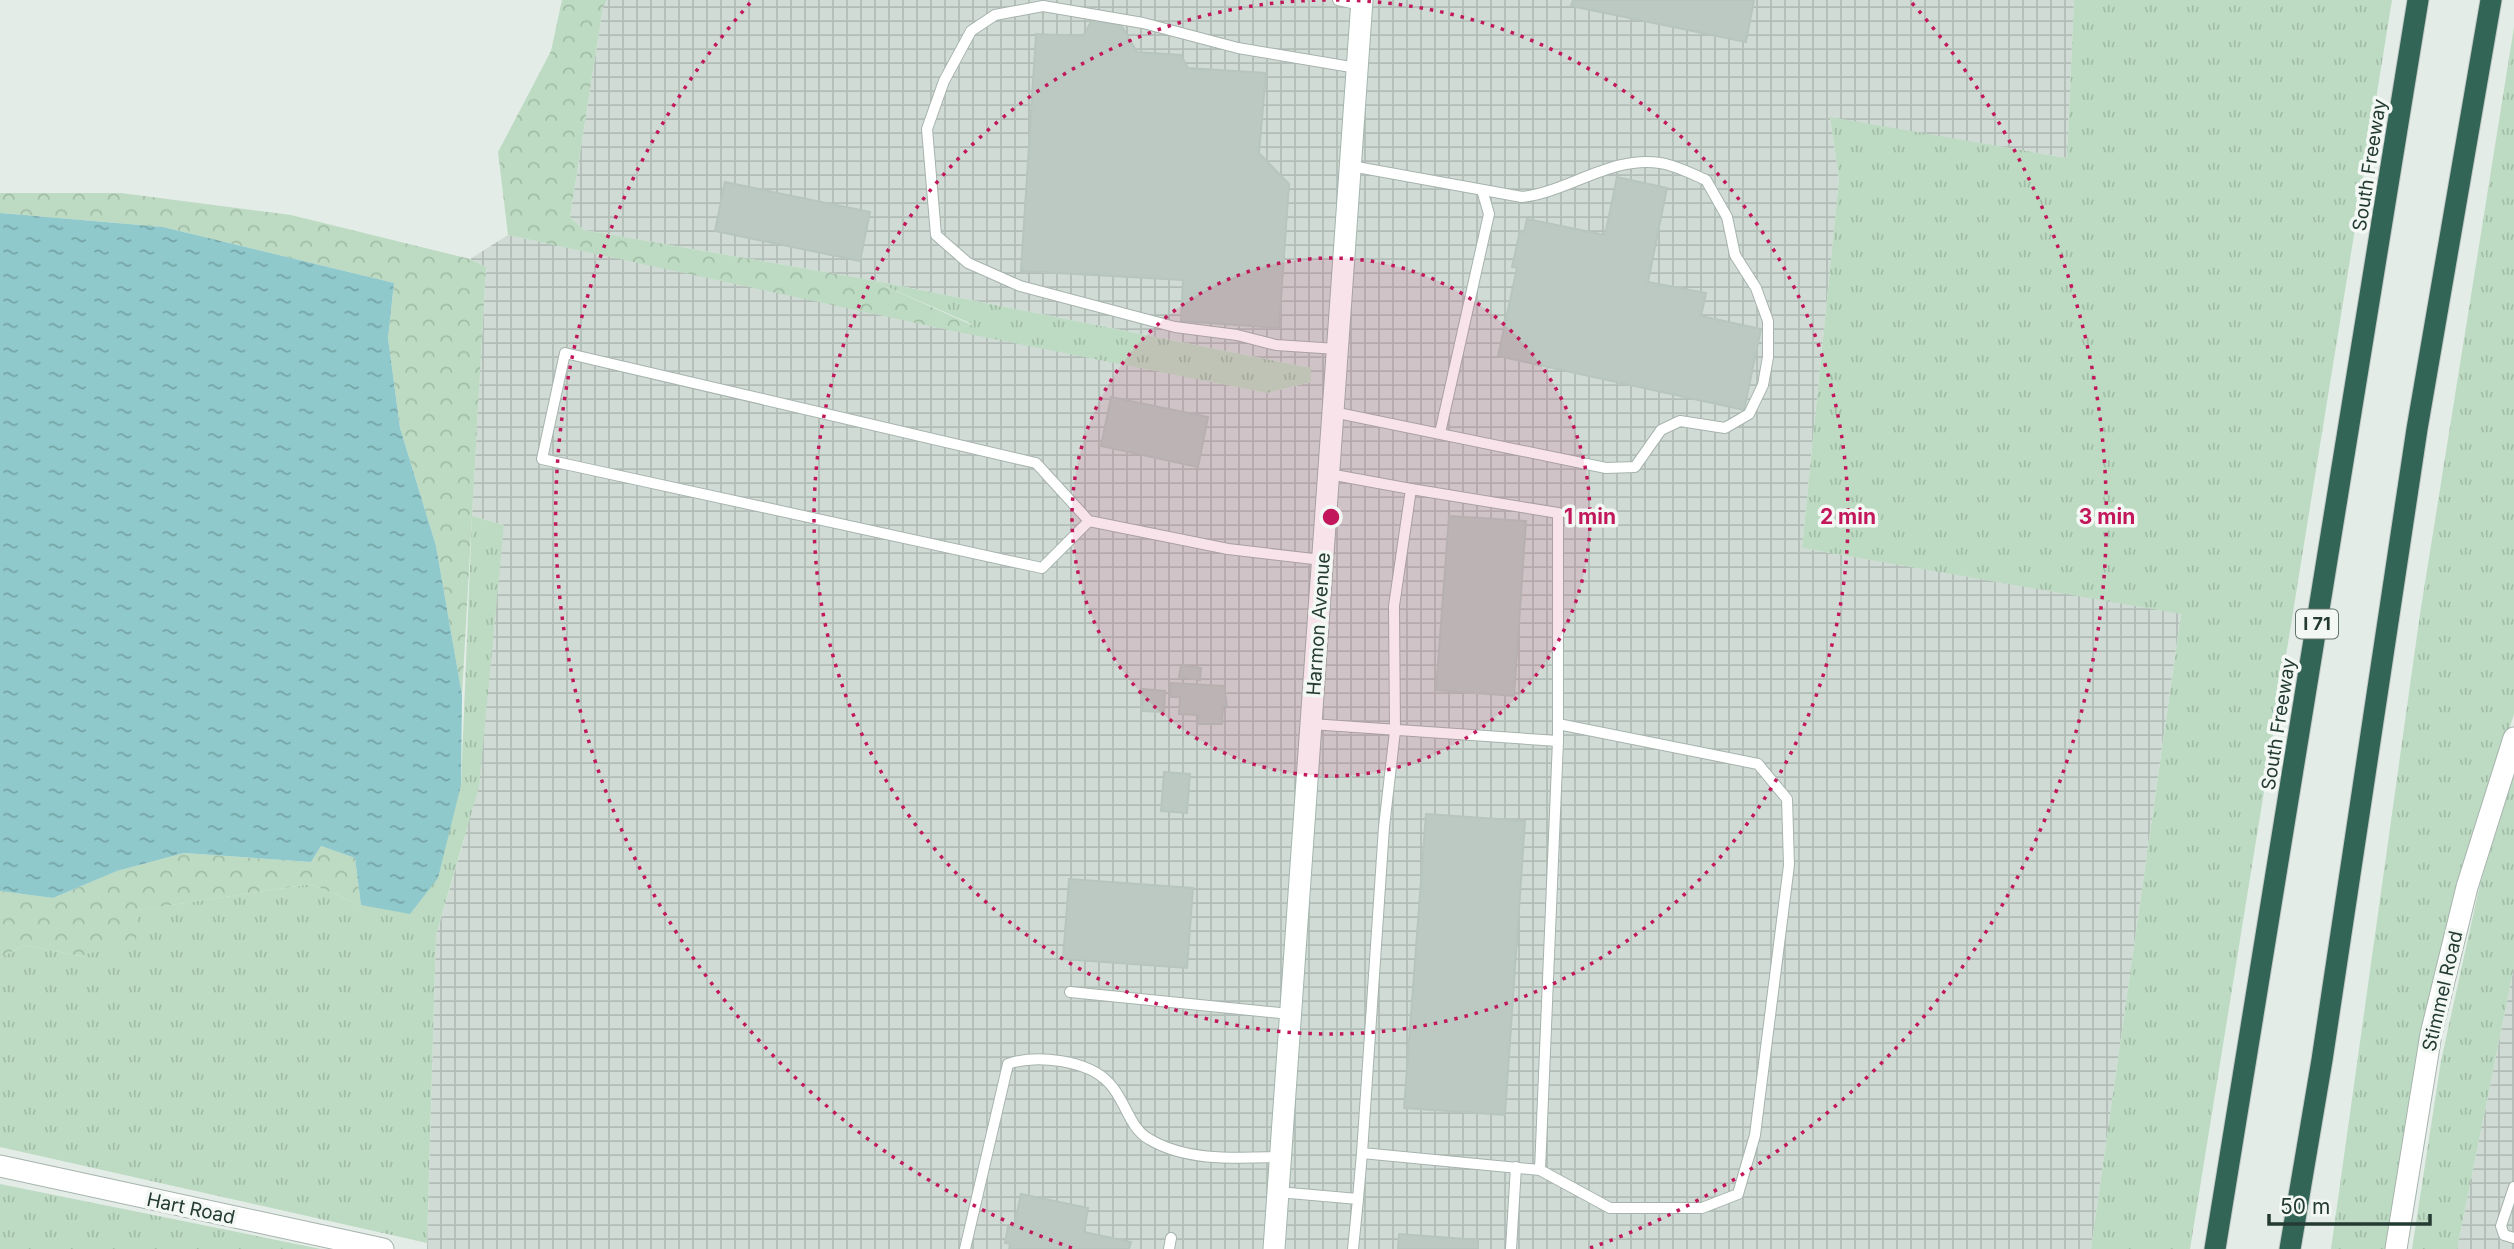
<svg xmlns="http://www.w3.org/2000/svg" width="2514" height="1249" viewBox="0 0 2514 1249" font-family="Inter,sans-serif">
	<defs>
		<pattern id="industrial-grid" width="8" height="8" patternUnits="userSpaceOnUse" patternTransform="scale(1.75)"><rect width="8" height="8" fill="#d1dbd6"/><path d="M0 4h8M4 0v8" fill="none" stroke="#b3bdb8"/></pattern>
		<pattern id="grass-tufts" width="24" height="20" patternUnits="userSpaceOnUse" patternTransform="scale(1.75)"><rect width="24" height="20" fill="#bddbc2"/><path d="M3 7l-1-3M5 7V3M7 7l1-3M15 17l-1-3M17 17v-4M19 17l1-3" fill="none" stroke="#a2bda7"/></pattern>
		<pattern id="forest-crowns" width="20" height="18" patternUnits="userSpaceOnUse" patternTransform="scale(1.75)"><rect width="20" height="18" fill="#bddbc2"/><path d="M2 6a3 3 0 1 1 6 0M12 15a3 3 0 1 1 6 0" fill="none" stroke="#a2bda7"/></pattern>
		<pattern id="water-ripples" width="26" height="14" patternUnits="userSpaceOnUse" patternTransform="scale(1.75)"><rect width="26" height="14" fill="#8fc9cc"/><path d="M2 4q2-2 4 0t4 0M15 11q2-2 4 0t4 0" fill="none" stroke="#75a4a6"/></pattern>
	</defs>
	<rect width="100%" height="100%" fill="#e3ece7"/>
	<!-- industrial -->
	<g fill="url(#industrial-grid)">
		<path d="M607,0H2074L2067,158L1830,118L1839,179L1802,548L2181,613L2091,1249H427L436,935L464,840L504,525L472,516L486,267L470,259L508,235L1267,393L1311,382V368L871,280L584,230L570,217L603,7Z"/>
		<path d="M2514,967V1249H2457Z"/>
	</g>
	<!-- grass -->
	<g fill="url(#grass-tufts)">
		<path d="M2074,0H2392L2190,1249H2091L2181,614L1802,548L1839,179L1830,117L2067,158Z"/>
		<path d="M2514,27V714L2467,861L2393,1249H2331L2420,614Z"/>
		<path d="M871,280L1311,368V382L1267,393L958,332L972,324Z"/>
		<path d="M472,516L504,525L479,787L436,935L427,1243L0,1147V958L24,945L80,956L138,910L311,884L361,905L461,785Z"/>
		<path d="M2514,774V967L2457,1249H2412L2441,1061L2480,884Z"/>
		<path d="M0,1184L321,1249H0Z"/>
	</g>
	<!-- forest -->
	<g fill="url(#forest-crowns)">
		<path d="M562,0H607L603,7L570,217L584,230L871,280L972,325L958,332L508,235L498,152L551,51Z"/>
		<path d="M0,193H121L291,215L470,259L486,267L462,695L436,546L400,428L388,338L394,283L163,227L0,213Z"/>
		<path d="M321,846L355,858L361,905L311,884L139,910L136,940L80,956L24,945L0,958V891L53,898L117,871L184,853L311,862Z"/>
	</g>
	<!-- water -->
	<path fill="url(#water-ripples)" d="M0,213L163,227L394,283L388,338L400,428L436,546L462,695L461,785L438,878L410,914L361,905L355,858L321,846L311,862L184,853L117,871L53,898L0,891Z"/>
	<!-- building -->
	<g fill="#bbc9c2" stroke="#b6c5bd" stroke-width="2">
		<path d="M1573,0H1754L1746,42L1571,6Z"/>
		<path d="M1092,20L1121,25L1137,52L1181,55L1188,68L1266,73L1259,153L1289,184L1279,328L1181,321L1183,280L1021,271L1036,34L1083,36Z"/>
		<path d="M1617,177L1667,188L1648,282L1706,293L1701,316L1761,329L1744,410L1498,356L1517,268L1512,267L1520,231L1524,232L1527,219L1605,235Z"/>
		<path d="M725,182L870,212L860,261L715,231Z"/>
		<path d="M1111,397L1208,417L1198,467L1101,446Z"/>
		<path d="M1449,516L1526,521L1514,696L1436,690Z"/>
		<path d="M1181,665L1201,668L1200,680L1179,677Z"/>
		<path d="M1171,683L1224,686L1227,706H1223L1222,724H1198V715L1179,714L1180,697H1170Z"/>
		<path d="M1143,689L1165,691L1164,712L1142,711Z"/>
		<path d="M1164,772L1190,774L1187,813L1161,811Z"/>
		<path d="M1426,814L1525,821L1505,1115L1404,1108Z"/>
		<path d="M1069,879L1193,888L1187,968L1063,959Z"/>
		<path d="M1021,1194L1088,1208L1084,1232L1131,1242L1129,1249H1009L1010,1244L1005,1243L1008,1226L1014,1227Z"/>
		<path d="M1399,1234L1478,1240V1249H1398Z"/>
	</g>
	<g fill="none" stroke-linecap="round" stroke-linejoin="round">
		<!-- service casing -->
		<g stroke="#a6b3ad" stroke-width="12">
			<g id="service">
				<path d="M1338,0L1361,5"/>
				<path d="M1337,349L1276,345L1237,335L1175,327L1020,286L968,263L936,235L927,129L944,81L971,31L995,15L1043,6L1143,23L1238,48L1357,68"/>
				<path d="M1333,412L1606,468L1635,467L1661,430L1680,421L1725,428L1749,414L1763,385L1768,357V321L1756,288L1735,255L1727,217L1706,180C1692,174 1675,165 1660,163C1612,155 1568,192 1522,197L1351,166"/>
				<path d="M1440,433L1489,214L1482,190"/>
				<path d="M1411,489L1558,513V741"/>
				<path d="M1089,521L1036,463L565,353L542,459L1042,568L1089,521L1228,549L1322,560"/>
				<path d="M1311,724L1558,741L1540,1170L1362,1153L1384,827L1395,731L1394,606L1411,489L1329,474"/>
				<path d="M1070,992L1290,1014"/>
				<path d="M1540,1170L1610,1208H1702L1738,1194L1755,1135L1789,865L1787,799L1758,764L1558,724"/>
				<path d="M2514,1187L2501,1226L2504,1235L2514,1238"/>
				<path d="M1278,1192L1358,1199L1353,1249"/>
				<path d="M1358,1199L1362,1153"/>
				<path d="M965,1249L1008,1064C1036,1054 1088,1060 1109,1083C1125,1099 1129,1128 1149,1139C1187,1162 1238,1158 1280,1157"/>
				<path d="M1169,1249L1171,1238"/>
				<path d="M1511,1249L1516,1167"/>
			</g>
		</g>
		<!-- minor casing -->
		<g stroke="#a6b3ad" stroke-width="23">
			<path id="minor" d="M2396,1249L2431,1034L2467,887L2514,738"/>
		</g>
		<!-- tertiary casing -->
		<g stroke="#a6b3ad" stroke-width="23">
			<path id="tertiary" d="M0,1166L383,1249"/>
		</g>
		<!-- secondary casing -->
		<g stroke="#a2b6ad" stroke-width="23">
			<path id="secondary" d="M1274,1249L1362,0"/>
		</g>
		<!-- motorway casing -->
		<g stroke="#c2c8c6" stroke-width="23">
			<g id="motorway">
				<path d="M2215,1249L2418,0"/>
				<path d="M2290,1249L2322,1060L2417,429L2491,0"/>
			</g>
		</g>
		<!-- service -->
		<use href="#service" stroke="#fff" stroke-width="10"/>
		<!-- minor -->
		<use href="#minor" stroke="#fff" stroke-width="21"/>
		<!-- tertiary -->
		<use href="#tertiary" stroke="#fff" stroke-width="21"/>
		<!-- secondary -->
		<use href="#secondary" stroke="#fff" stroke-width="21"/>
		<!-- motorway -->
		<use href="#motorway" stroke="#326556" stroke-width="21"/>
	</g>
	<!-- distance rings -->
	<circle cx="1331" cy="517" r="259" fill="#c2185b" fill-opacity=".12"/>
	<g fill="none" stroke="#c2185b" stroke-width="3.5" stroke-dasharray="3.5 7">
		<circle cx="1331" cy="517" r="259"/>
		<path d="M1336 0A517 517 0 1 1 1326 0"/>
		<path d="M1072 1248A776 776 0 0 1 750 3M1912 3A776 776 0 0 1 1590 1248"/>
	</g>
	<g text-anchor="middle" stroke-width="7" stroke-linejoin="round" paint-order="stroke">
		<!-- shield labels -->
		<rect fill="#f3f8f5" stroke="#62746d" stroke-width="2" x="2296" y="609.5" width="42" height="29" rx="5"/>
		<g font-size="18" font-weight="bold" fill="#243b33">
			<text x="2317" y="630">I 71</text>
		</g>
		<!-- street labels -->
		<g font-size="19" fill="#243b33" stroke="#f3f8f5">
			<text transform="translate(2369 165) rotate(-81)" y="7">South Freeway</text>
			<text transform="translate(1318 624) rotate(-86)" y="7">Harmon Avenue</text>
			<text transform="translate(2278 724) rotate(-81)" y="7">South Freeway</text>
			<text transform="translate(2442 991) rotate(-77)" y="7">Stimmel Road</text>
			<text transform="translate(191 1208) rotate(12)" y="7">Hart Road</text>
		</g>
	</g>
	<circle cx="1331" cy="517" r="10" fill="#c2185b" stroke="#f3f8f5" stroke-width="3.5"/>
	<g font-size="21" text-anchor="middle" font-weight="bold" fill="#c2185b" stroke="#f3f8f5" stroke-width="7" stroke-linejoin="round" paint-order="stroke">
		<text x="1590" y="524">1 min</text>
		<text x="1848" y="524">2 min</text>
		<text x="2107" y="524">3 min</text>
	</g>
	<!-- scale -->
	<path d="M2269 1214v10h161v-10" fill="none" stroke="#243b33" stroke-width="3.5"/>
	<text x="2280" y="1214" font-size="21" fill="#243b33" stroke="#f3f8f5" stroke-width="5" paint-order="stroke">50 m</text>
</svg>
